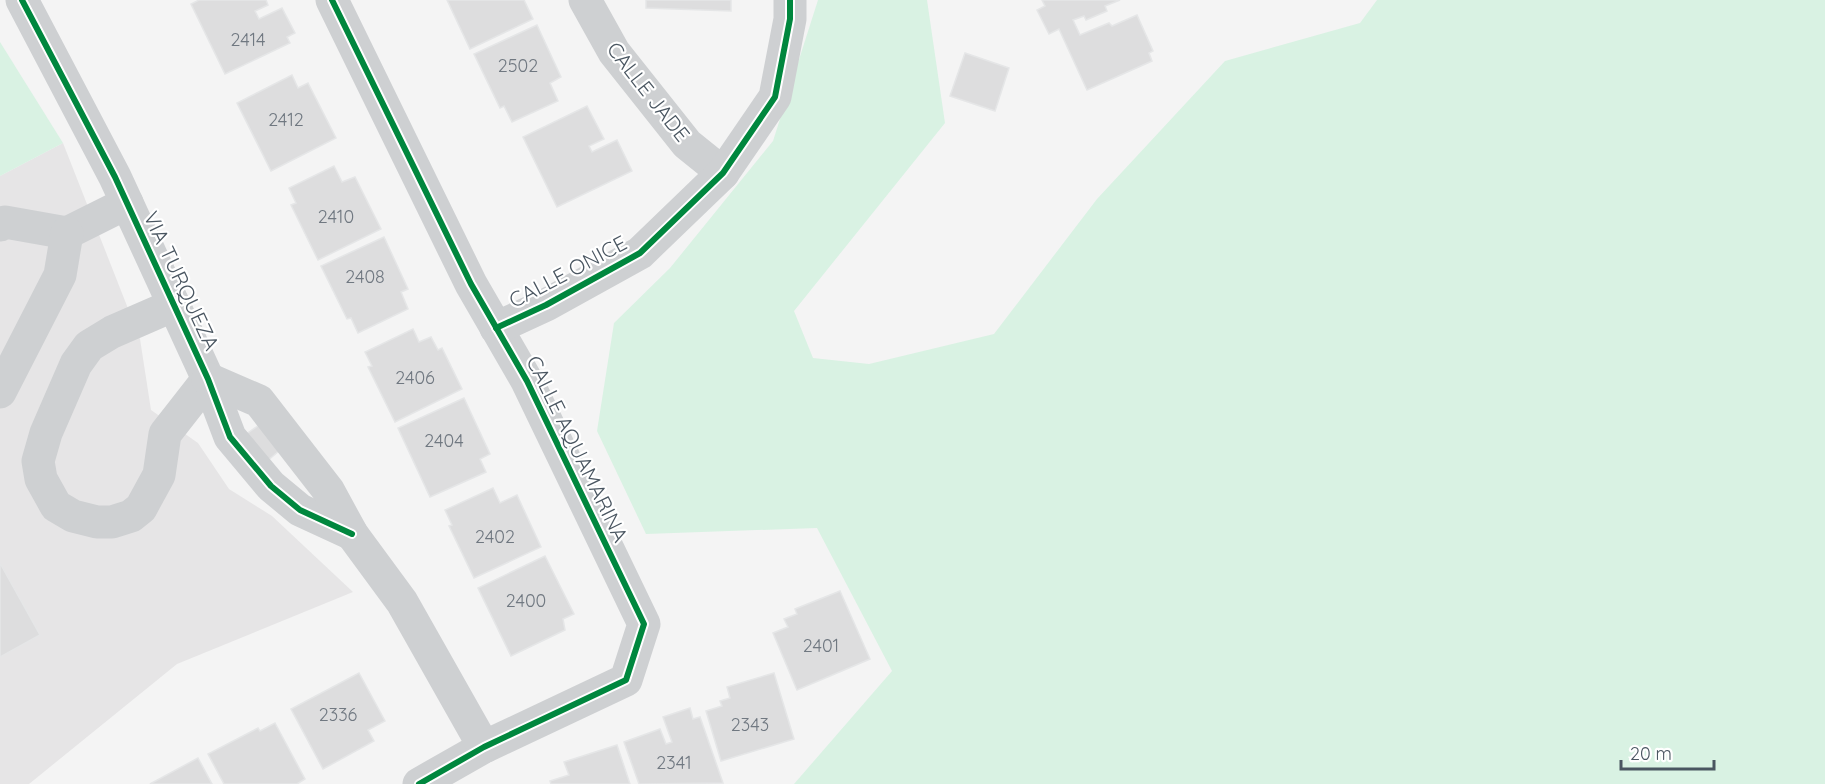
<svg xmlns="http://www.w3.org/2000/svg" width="1825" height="784" viewBox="0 0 1825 784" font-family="Quicksand,sans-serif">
	<rect width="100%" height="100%" fill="#f4f4f4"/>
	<!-- education -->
	<path fill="#e6e5e6" d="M63,143L140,339L151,410L198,443L229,489L272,516L353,592L177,664L29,784H0V176Z"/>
	<!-- green -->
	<g fill="#d9f2e3">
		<path d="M818,0H927L945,123L794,311L813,358L869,364L994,334L1097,199L1225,61L1360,23L1377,0H1825V784H794L892,671L817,528L646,534L597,431L614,323L670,268L773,141Z"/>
		<path d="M0,42L63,143L0,176Z"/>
	</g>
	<!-- building -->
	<g fill="#ddddde" stroke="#e5e6e7" stroke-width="1.5">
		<path d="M199,0H266L268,5L255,11L259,19L282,8L295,33L287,37L290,43L225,74L191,4Z"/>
		<path d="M447,0H524L533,19L470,49Z"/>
		<path d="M646,0H731V11L646,8Z"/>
		<path d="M1042,0H1120L1105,6L1107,11L1086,20L1084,16L1073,20L1080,35L1109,23L1112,26L1137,15L1153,51L1149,53L1152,61L1087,90L1059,29L1049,34L1037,10L1045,6Z"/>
		<path d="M537,25L561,77L550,83L558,101L512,122L504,106L500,108L474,54Z"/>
		<path d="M965,53L1009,68L995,111L950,96Z"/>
		<path d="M292,75L298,88L308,83L336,138L271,171L237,103Z"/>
		<path d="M587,106L604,139L589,146L592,152L617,140L632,171L557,207L523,137Z"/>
		<path d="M334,166L342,182L355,177L381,229L318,260L291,205L296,203L289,188Z"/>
		<path d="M384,237L408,289L401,292L408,309L358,333L351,318L347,319L321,266Z"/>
		<path d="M413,329L419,342L431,337L438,350L442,348L462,389L395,422L368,367L372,366L365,352Z"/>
		<path d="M464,398L490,454L480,459L486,472L430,497L398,428Z"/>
		<path d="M259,425L279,451L266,462L245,435Z"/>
		<path d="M493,488L500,503L517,495L541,547L474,578L449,526L452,525L445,510Z"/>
		<path d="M545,556L574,614L563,619L565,630L511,656L478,588Z"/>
		<path d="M0,563L40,635L0,657Z"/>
		<path d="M840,591L870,659L797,690L773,633L788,627L784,619L797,614L795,609Z"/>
		<path d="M359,673L385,721L368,730L374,741L323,769L291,709Z"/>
		<path d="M774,673L794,739L721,761L706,711L722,706L720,701L730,698L727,687Z"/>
		<path d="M690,708L693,719L700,717L723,783L639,784L624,742L660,729L666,744L672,742L663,717Z"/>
		<path d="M275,723L305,779L297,784H224L208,754L258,728L260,731Z"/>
		<path d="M617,745L630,784H551L550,781L569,775L564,762Z"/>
		<path d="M198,758L212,784H150Z"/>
	</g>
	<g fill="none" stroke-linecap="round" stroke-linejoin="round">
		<!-- minor -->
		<g stroke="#ced0d2" stroke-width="33">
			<path d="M22,0L115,177L208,379L230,437L271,486L300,510L352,534"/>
			<path d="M332,0L471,284L527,381L644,624L626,680L484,747L419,784"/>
			<path d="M585,0L614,52L687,144L723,173"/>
			<path d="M0,225L5,222L67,233L127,203"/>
			<path d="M174,305L112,332L89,346L76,364L46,433L38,461L41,479L56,506L73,516L97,522H112L131,516L141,508L159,475L165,434L208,379"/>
			<path d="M496,328L546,305L640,253L723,173L775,97L790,19V0"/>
			<path d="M208,379L259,401L328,490L352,534L402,602L484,747"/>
			<path d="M0,392L60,275L67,233"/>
		</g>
		<!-- cycleway casing -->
		<g stroke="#fff" stroke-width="10">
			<g id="cycleway">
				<path d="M22,0L115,177L208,379L230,437L271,486L300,510L352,534"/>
				<path d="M332,0L471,284L527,381L644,624L626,680L484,747L419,784"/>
				<path d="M496,328L546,305L640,253L723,173L775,97L790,19V0"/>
			</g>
		</g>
		<!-- cycleway -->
		<use href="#cycleway" stroke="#00873e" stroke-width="6"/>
	</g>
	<g text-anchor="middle" stroke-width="4.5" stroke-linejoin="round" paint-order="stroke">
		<!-- number labels -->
		<g font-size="18" fill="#707881">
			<text x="248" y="46">2414</text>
			<text x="518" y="72">2502</text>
			<text x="286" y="126">2412</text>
			<text x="336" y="223">2410</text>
			<text x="365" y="283">2408</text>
			<text x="415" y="384">2406</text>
			<text x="444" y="447">2404</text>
			<text x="495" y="543">2402</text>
			<text x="526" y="607">2400</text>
			<text x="821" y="652">2401</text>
			<text x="338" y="721">2336</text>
			<text x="750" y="731">2343</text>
			<text x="674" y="769">2341</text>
		</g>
		<!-- street labels -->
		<g font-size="21" fill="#4a5661" stroke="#fff">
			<text transform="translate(648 92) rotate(52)" y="7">CALLE JADE</text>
			<text transform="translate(568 272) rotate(-28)" y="7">CALLE ONICE</text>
			<text transform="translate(181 281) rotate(65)" y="7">VIA TURQUEZA</text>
			<text transform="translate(577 449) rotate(64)" y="7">CALLE AQUAMARINA</text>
		</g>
	</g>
	<!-- scale -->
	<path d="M1621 760v9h93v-9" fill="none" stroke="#4a5661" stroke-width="3"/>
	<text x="1630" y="760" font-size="18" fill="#4a5661" stroke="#ffffff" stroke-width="4.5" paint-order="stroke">20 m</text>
</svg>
